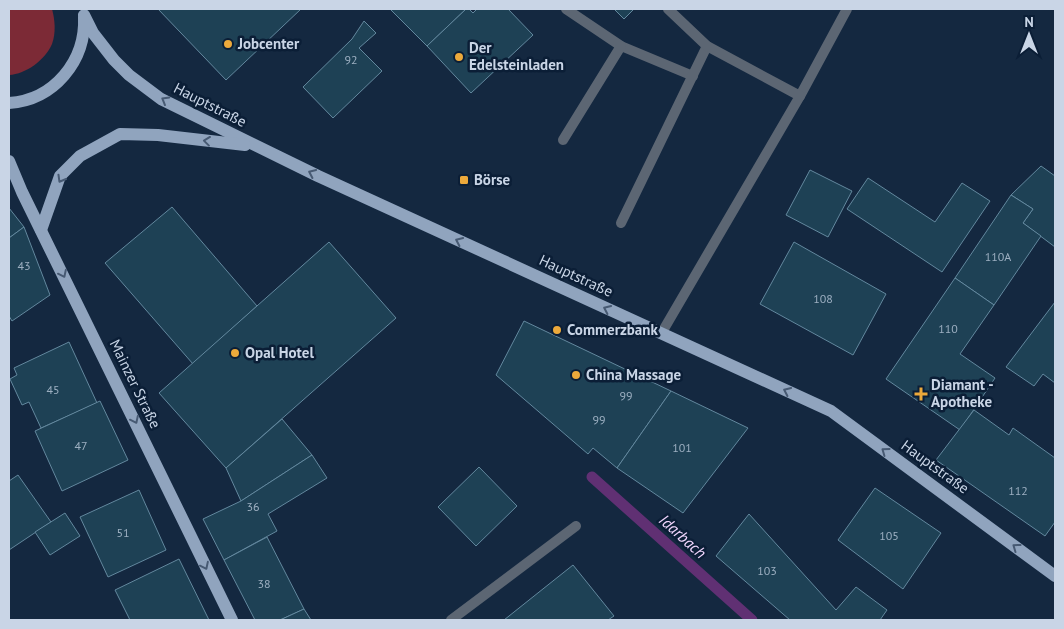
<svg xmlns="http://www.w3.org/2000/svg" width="1064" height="629" viewBox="0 0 1064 629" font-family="'PT Sans',sans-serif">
	<rect width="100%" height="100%" fill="#142840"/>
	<!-- green -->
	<path fill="#7c2a36" d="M9,9H52C55,20 56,33 52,44C45,60 26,74 9,75Z"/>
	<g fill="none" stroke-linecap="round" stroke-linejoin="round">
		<!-- stream -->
		<path stroke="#603073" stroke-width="11" d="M592,477L752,620"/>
	</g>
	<!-- building -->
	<g fill="#1e4155" stroke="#63889e">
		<path d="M158,9H301L226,80Z"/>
		<path d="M390,9H466L427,46Z"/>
		<path d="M466,9H469L473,13L477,9H508L533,35L471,93L427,46Z"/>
		<path d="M614,9H634L624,19Z"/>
		<path d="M364,21L376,33L359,48L382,71L333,118L303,87L352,39Z"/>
		<path d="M1041,166L1055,176V247L1023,223L1033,209L1011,195Z"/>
		<path d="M810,170L852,191L828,237L786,215Z"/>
		<path d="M868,178L935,222L962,183L990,201L942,272L847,209Z"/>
		<path d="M1011,195L1033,209L1023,223L1041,236L994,305L955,278Z"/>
		<path d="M172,207L257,306L193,364L105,263Z"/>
		<path d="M9,208L24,227L9,238Z"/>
		<path d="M24,227L50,295L12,321L9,316V238Z"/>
		<path d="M329,242L396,318L226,468L159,393Z"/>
		<path d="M794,242L886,294L853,355L760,304Z"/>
		<path d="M955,278L994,305L960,354L995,378L960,430L886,379Z"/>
		<path d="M1055,302V383L1043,374L1034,386L1006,367Z"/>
		<path d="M524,321L671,391L617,468L593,448L588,454L496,375Z"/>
		<path d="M69,342L97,403L41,428L29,402L22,405L10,379L17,375L14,368Z"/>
		<path d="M671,391L748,428L683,513L617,468Z"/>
		<path d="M100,401L128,460L62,491L35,431Z"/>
		<path d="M974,410L1009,435L1013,428L1055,458V522L1045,536L936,460Z"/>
		<path d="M282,419L312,455L241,501L226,468Z"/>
		<path d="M312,455L327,478L268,514L277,531L224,560L203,519L241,501Z"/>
		<path d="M479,467L517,506L476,546L438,507Z"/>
		<path d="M18,475L51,522L9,550V481Z"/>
		<path d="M875,488L941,533L903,589L838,540Z"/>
		<path d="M139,490L166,550L108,577L80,517Z"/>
		<path d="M65,513L80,536L50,555L35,532Z"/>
		<path d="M749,514L836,610L856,587L887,610L880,620H790L716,556Z"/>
		<path d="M267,537L304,609L280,620H255L224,560Z"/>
		<path d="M179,559L209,620H130L115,590Z"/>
		<path d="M573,565L614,616L608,620H504Z"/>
		<path d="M304,609L311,620H280Z"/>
	</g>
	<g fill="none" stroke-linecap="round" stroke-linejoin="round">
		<!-- service -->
		<g stroke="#5c6673" stroke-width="10">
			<path d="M566,9L621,46L693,76"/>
			<path d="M800,96L847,9"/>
			<path d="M563,140L621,46"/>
			<path d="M621,223L707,46"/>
			<path d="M661,334L800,96L707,46L668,9"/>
			<path d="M451,620L576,526"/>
		</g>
		<!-- primary -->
		<g stroke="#90a4be" stroke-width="12">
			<path d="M84,15L93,33L114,60L129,75L161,99L318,176L831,411L1055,576"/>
			<path d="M9,103C54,100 86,61 84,17"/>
			<path d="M9,161L22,192L232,620"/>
			<path d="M41,230L60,176L80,156L120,134L158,135L245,145"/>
		</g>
	</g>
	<!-- one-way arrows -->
	<defs><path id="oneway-chevron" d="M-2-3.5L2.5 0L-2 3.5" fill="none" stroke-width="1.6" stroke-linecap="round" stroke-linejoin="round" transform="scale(1.25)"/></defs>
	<g stroke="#475a73">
		<use href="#oneway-chevron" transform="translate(165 100) rotate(-150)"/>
		<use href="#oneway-chevron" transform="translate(207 141) rotate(-173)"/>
		<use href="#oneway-chevron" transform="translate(312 173) rotate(-155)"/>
		<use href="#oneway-chevron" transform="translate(61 179) rotate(120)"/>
		<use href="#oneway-chevron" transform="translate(459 241) rotate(-155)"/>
		<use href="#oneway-chevron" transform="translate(63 274) rotate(64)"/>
		<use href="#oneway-chevron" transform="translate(607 309) rotate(-155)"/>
		<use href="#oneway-chevron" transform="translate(787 391) rotate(-155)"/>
		<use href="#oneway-chevron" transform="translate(135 420) rotate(64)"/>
		<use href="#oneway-chevron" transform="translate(885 451) rotate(-144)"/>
		<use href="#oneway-chevron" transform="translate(1016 547) rotate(-144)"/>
		<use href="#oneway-chevron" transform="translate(205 566) rotate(64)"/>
	</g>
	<!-- markers -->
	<g fill="#eca93b" stroke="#0b1e36" stroke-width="2">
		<circle cx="228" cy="44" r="5"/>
		<circle cx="459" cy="57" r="5"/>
		<rect x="459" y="175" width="10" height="10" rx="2.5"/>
		<circle cx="557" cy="330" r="5"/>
		<circle cx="235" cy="353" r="5"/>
		<circle cx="576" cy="375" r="5"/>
		<path d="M918.5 386.5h5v5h5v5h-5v5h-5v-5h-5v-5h5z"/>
	</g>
	<g text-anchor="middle" stroke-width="5" stroke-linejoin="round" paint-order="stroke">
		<!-- number labels -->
		<g font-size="12" fill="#9eb0c2">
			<text x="351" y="64">92</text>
			<text x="998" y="261">110A</text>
			<text x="24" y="270">43</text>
			<text x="823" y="303">108</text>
			<text x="948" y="333">110</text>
			<text x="53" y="394">45</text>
			<text x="626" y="400">99</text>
			<text x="599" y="424">99</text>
			<text x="81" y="450">47</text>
			<text x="682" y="452">101</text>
			<text x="1018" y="495">112</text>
			<text x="253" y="511">36</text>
			<text x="123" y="537">51</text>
			<text x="889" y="540">105</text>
			<text x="767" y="575">103</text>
			<text x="264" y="588">38</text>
		</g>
		<!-- poi labels -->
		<g font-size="15" font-weight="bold" fill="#c9d5e6" stroke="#0b1e36" text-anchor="start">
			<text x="238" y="49">Jobcenter</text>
			<text x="469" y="53">Der<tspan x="469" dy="17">Edelsteinladen</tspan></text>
			<text x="474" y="185">Börse</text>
			<text x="567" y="335">Commerzbank</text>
			<text x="245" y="358">Opal Hotel</text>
			<text x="586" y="380">China Massage</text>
			<text x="931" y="390">Diamant -<tspan x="931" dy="17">Apotheke</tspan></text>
		</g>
		<!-- street labels -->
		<g font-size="15" fill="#c9d5e6" stroke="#0b1e36">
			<text transform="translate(210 105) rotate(27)" y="5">Hauptstraße</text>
			<text transform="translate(576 276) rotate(25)" y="5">Hauptstraße</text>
			<text transform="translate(135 384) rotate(64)" y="5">Mainzer Straße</text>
			<text transform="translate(935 467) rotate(36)" y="5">Hauptstraße</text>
		</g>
		<!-- water labels -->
		<g font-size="16" font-style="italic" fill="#f2d7fe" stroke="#0b1e36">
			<text transform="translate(683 536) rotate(42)" y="6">Idarbach</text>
		</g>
	</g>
	<!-- border -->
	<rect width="1064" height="629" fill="none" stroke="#c9d5e6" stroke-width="20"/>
	<!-- north arrow -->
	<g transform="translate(1029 35)" stroke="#0b1e36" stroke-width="4" paint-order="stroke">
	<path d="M0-4L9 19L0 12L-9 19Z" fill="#c9d5e6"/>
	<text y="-8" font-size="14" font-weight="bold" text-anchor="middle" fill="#c9d5e6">N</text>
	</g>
</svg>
